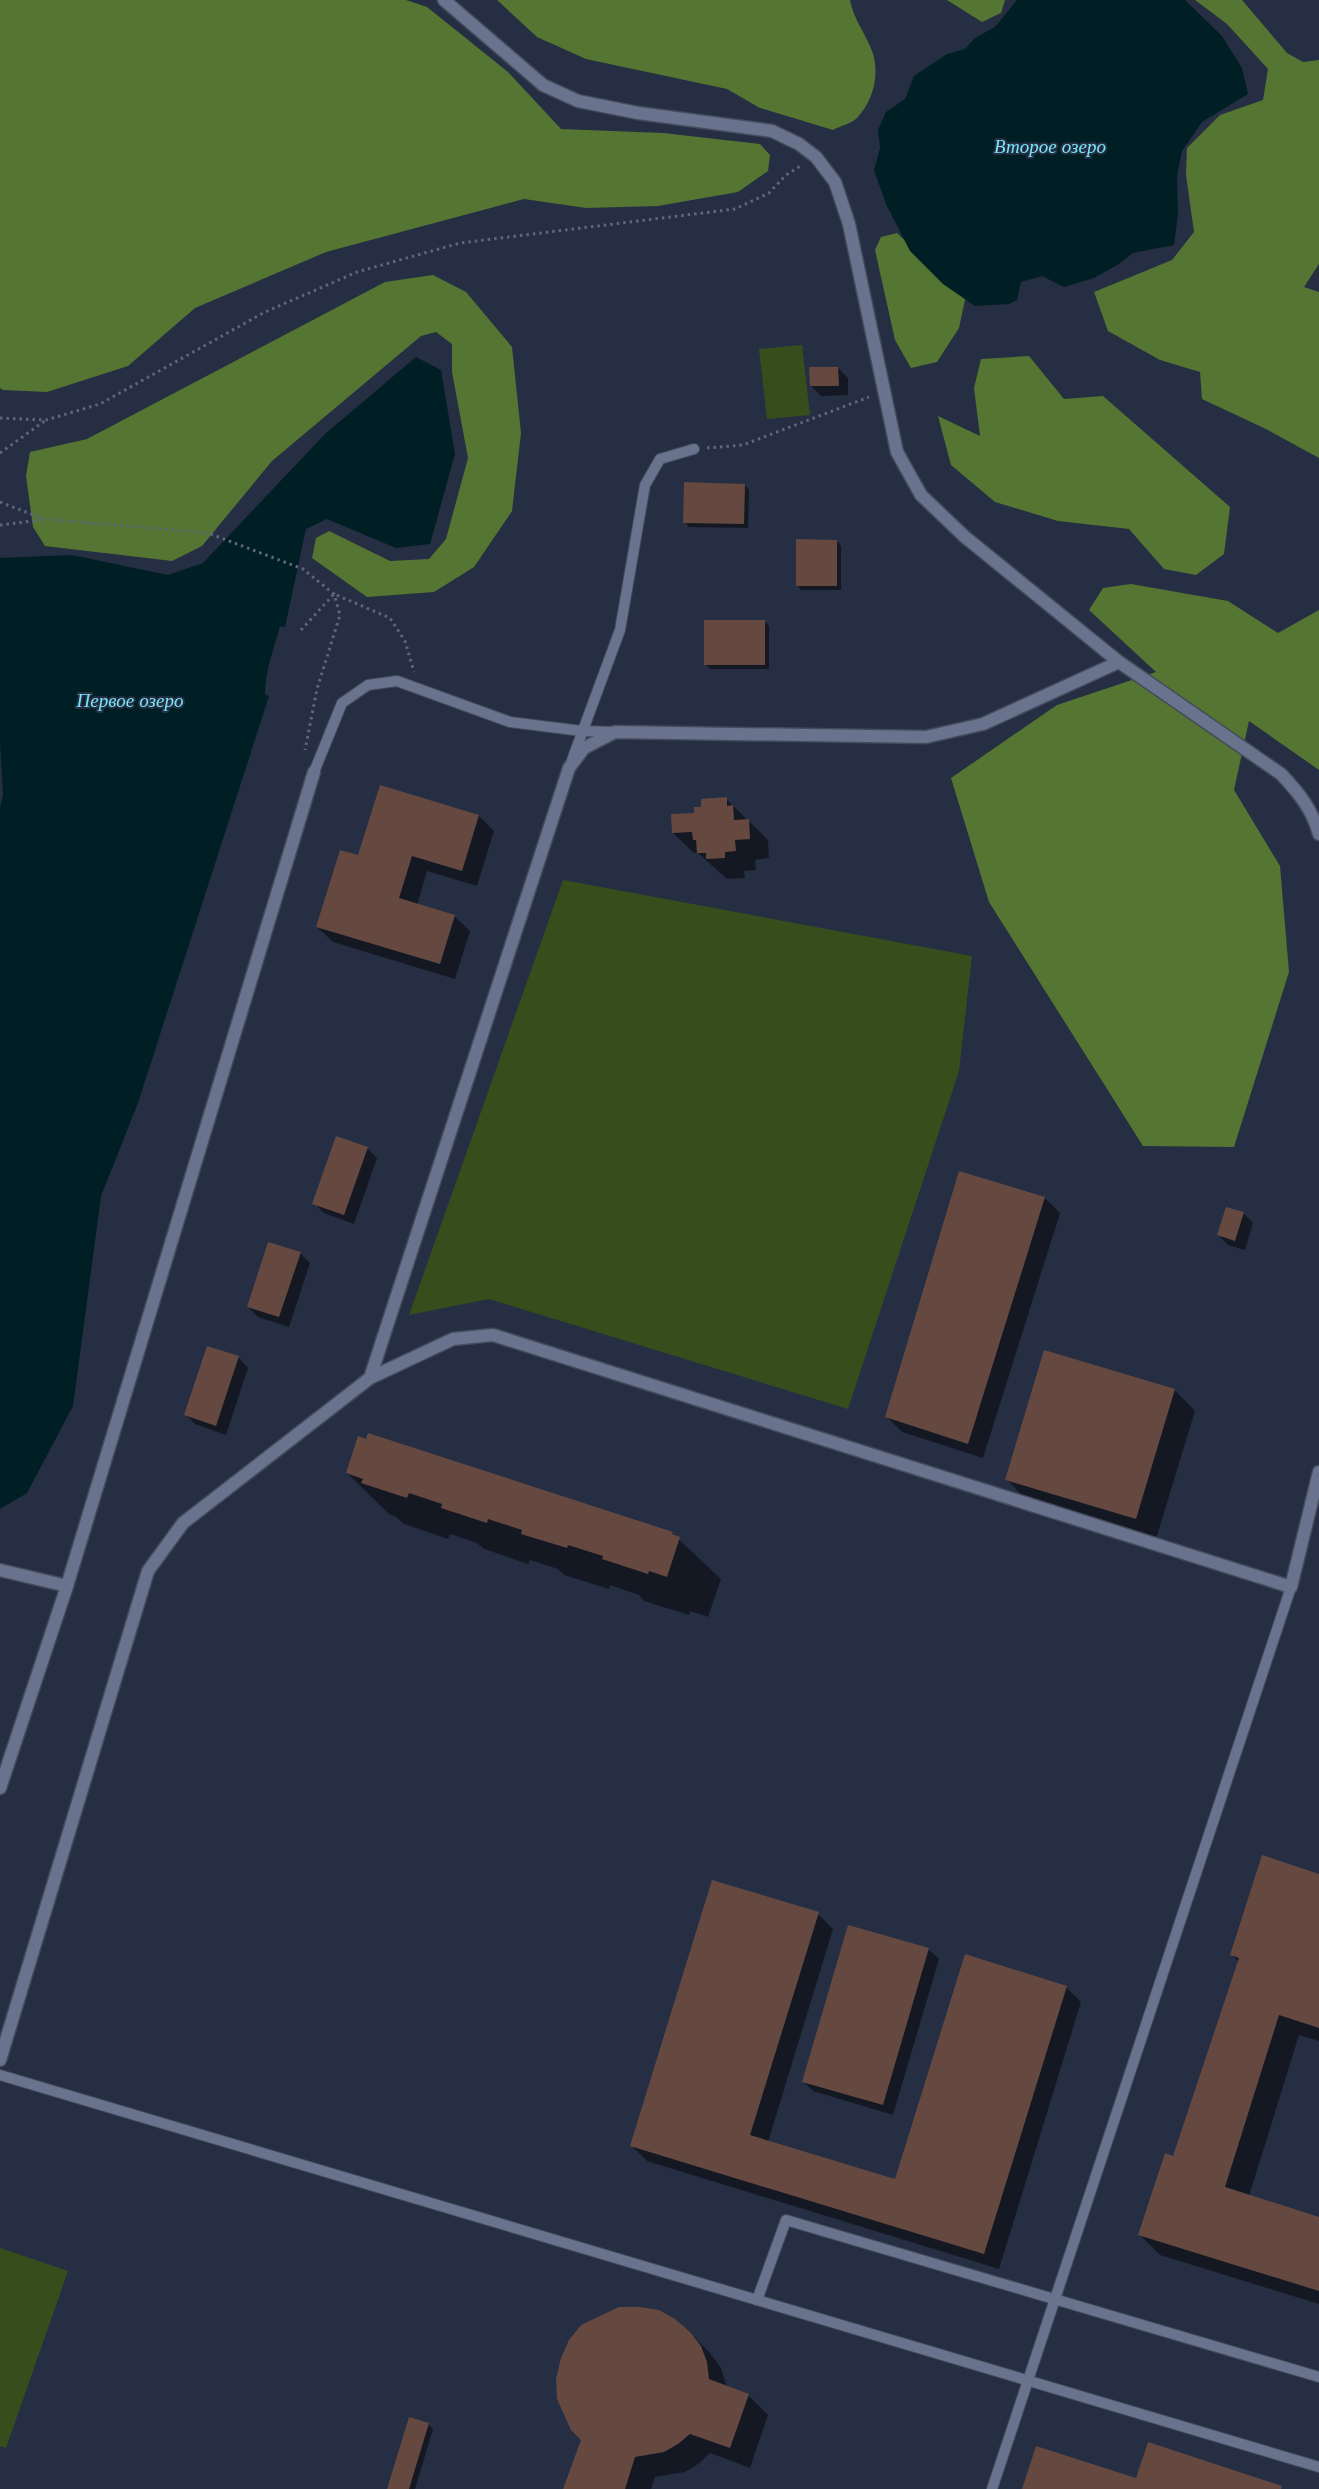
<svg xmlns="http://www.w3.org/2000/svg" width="1319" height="2489" viewBox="0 0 1319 2489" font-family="'Libre Baskerville',serif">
	<rect width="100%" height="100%" fill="#262e43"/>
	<!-- green -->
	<g fill="#374e1c">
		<path d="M802,345L810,415L767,419L759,349Z"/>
		<path d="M563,880L972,956L959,1071L848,1409L489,1299L409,1315Z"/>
		<path d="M0,2248L68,2271L6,2448L0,2446Z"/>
	</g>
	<!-- forest -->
	<g fill="#557532">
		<path d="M0,0H406L427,7L508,72L561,129L663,133L760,144L770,155L768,171L738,192L658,206L586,208L524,199L326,252L195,308L128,366L47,392L3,390L0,388Z"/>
		<path d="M497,0H850C854,19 862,28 870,46C881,69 875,99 857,118C852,123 840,126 833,130L760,108L727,89L586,59L537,37Z"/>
		<path d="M947,0H1005L1001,13L982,22Z"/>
		<path d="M1195,0H1242L1287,53L1303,62L1319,60V264L1304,287L1319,292V458L1266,429L1202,399L1200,372L1160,360L1108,331L1094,292L1172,260L1194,232L1186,175L1187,148L1220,115L1263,100L1268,69L1227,24Z"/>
		<path d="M897,233L938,272L966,295L959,328L937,362L911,368L895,340L875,250L881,237Z"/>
		<path d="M433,275L466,292L512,347L521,433L512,511L474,567L434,592L367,597L312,558L316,538L329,531L390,561L429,559L446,539L468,458L452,372V344L436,332L421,336L272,461L202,546L172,561L45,546L33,527L26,476L30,452L87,439L385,282Z"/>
		<path d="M1029,356L1064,399L1103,396L1230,507L1224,554L1196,575L1164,569L1129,529L1058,521L995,502L951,465L938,416L980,436L974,388L981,359Z"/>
		<path d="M1131,584L1228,601L1278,633L1319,610V770L1249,721L1234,790L1280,866L1289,972L1234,1147L1143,1146L989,902L951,778L1057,705L1156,672L1089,610L1103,588Z"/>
	</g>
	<!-- water -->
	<g fill="#001f24">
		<path d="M1017,0H1185L1222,36L1242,68L1248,94L1202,122L1182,151L1177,176L1178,214L1174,245L1133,253L1119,264L1094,278L1064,287L1042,276L1021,282L1017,300L1009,304L975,306L943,284L910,251L886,204L874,170L880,148L878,130L886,112L905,99L914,76L947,54L965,49L975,38L995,27Z"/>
		<path d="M416,357L441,370L455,454L430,544L396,548L327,519L306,529L285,627L280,626C274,649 265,671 265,694L269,696L138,1103L101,1196L73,1406L27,1493L0,1509V808L3,795L0,743V558L72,555L168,575L203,563L325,434Z"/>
	</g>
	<!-- shadow -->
	<g fill="#0007">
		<path d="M838,368L848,378V395L821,396L811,386Z"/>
		<path d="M745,485L749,490L748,528L689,527L685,522Z"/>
		<path d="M837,541L841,546V590H801L797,585Z"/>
		<path d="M764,621L769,626V669H710L705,664Z"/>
		<path d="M726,799L768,840L769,858L755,860L756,870L744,871L745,878L727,879L698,853H694L673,833L703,808Z"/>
		<path d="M479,816L494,831L477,886L427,871L417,905L454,916L470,931L455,979L333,942L317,927L359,857Z"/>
		<path d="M367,1148L377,1158L354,1224L324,1213L314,1203Z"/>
		<path d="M1045,1198L1060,1213L983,1458L902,1432L887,1417Z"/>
		<path d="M1243,1213L1253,1223L1245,1250L1228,1245L1218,1235Z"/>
		<path d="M300,1253L310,1263L289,1327L258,1317L248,1307Z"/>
		<path d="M208,1347L239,1358L248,1368L226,1435L195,1424L185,1414Z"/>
		<path d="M1045,1352L1175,1390L1195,1411L1156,1539L1027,1500L1007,1480Z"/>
		<path d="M347,1473L672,1533L721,1579L708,1617L690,1611L689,1615L644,1601L639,1595L610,1585L609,1589L564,1575L558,1569L530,1560L528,1564L484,1549L477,1543L450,1534L448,1539L404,1524L396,1517L389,1514Z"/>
		<path d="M1319,1874V2041L1299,2035L1249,2196L1319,2219V2304L1160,2255L1140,2235L1174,2157L1239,1962L1232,1955Z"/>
		<path d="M818,1914L833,1929L768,2142L896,2181L1066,1987L1081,2002L999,2269L647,2161L632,2146Z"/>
		<path d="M849,1926L929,1950L939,1959L893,2115L813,2091L803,2081Z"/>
		<path d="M689,2332L710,2353L721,2368L727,2387L748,2395L768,2415L750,2468L710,2453L698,2464L685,2472L655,2477L651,2489H564L582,2440L572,2429L558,2399Z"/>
		<path d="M428,2424L433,2429L415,2489H389Z"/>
	</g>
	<!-- building -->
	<g fill="#654941">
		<path d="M809,367H838L839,386H810Z"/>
		<path d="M684,482L745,484L744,524L683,523Z"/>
		<path d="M796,539L837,540V586H796Z"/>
		<rect x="704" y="620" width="61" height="45"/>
		<path d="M380,785L479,815L462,871L412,856L399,898L455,915L440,964L316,927L340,850L358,855Z"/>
		<path d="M727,797V806L733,805L734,820L749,819L750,839L735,840L736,851L725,852V858L706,859V853H697L696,840H693L692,832L672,833L671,814L694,813V807H701V799Z"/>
		<path d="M336,1136L368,1147L344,1215L312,1204Z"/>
		<path d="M959,1171L1045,1197L968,1444L885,1417Z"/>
		<path d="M1226,1207L1244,1212L1235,1241L1217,1235Z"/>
		<path d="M268,1242L301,1252L279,1317L247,1307Z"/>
		<path d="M207,1346L239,1356L216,1426L184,1415Z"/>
		<path d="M1044,1350L1175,1389L1136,1519L1005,1480Z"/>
		<path d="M368,1433L673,1532L672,1534L680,1537L667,1577L649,1571L648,1574L602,1559L603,1556L568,1545L567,1548L521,1534L522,1530L488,1519L487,1523L441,1508L442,1504L409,1493L407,1498L361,1483L363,1479L346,1473L358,1436L366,1439Z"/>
		<path d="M1262,1855L1319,1874V2028L1279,2015L1225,2187L1319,2217V2291L1138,2235L1165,2153L1173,2156L1239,1958L1230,1955Z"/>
		<path d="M712,1880L819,1912L750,2135L895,2179L965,1954L1067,1986L984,2254L630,2146Z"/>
		<path d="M848,1925L929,1948L883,2105L802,2082Z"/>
		<path d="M619,2307H640L659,2310L675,2319L690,2332L701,2346L707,2362L709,2379L749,2394L730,2448L690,2434L678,2444L664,2452L635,2457L625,2489H563L581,2440L571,2430L557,2399L556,2379L561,2358L569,2340L581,2325Z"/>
		<path d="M409,2417L429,2423L409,2489H387Z"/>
		<path d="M1148,2442L1282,2486L1281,2489H1022L1036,2446L1136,2478Z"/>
	</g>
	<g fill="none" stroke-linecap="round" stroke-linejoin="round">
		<!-- service casing -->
		<g stroke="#444b5c" stroke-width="12">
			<g id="service">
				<path d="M572,760L620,630L645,485L660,459L694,449"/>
				<path d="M314,772L342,703L368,685L397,681L510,722L582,731L615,732"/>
				<path d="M0,2075L1319,2467"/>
				<path d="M757,2300L786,2220L1319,2377"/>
				<path d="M992,2489L1291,1587"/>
			</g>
		</g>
		<!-- pedestrian casing -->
		<g stroke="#444b5c" stroke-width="15">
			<g id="pedestrian">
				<path d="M0,1570L67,1586"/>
				<path d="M0,1788L67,1586L314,772"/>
			</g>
		</g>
		<!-- minor casing -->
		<g stroke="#444b5c" stroke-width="15">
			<g id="minor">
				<path d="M444,0L543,85L578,101L638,113L772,131L799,144L816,157L835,182L849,224L897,452L921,495L965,537L1119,662L1281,774C1299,793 1312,809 1319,834"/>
				<path d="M370,1378L569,768L584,748L615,732L926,737L983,724L1119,662"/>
				<path d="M0,2060L148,1571L183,1523L370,1378L453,1339L493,1335L1291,1587L1319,1472"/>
			</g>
		</g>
		<!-- path -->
		<g stroke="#60677a" stroke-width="3" stroke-dasharray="2.5 4" stroke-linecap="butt">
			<path d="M0,418L46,420L100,404L265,312L357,272L460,243L735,209L769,193L786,175L802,165"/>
			<path d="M707,448L743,445L869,397"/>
			<path d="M0,453L46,420"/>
			<path d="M0,502L44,519L208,533L303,569L334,594L340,615L317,689L305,750"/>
			<path d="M0,525L41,520"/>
			<path d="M301,630L334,594L390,618L405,641L414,672"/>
		</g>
		<!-- service -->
		<use href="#service" stroke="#6a738d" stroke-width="10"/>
		<!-- pedestrian -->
		<use href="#pedestrian" stroke="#6a738d" stroke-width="12"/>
		<!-- minor -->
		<use href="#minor" stroke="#6a738d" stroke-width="12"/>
	</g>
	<g text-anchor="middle" stroke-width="4" stroke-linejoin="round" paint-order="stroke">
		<!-- water labels -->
		<g font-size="19" font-style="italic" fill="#75e5f7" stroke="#262e43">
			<text x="1050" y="153">Второе озеро</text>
			<text x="130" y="707">Первое озеро</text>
		</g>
	</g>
</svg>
